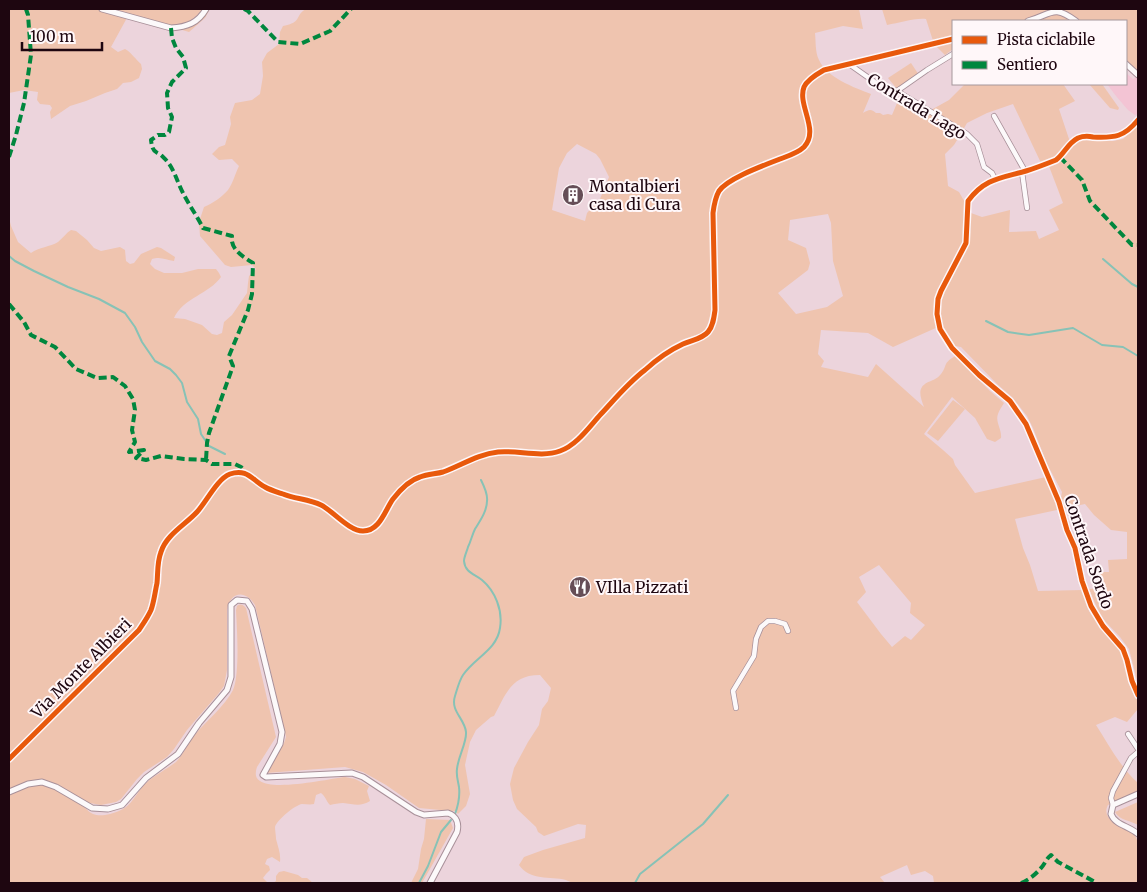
<svg xmlns="http://www.w3.org/2000/svg" width="1147" height="892" viewBox="0 0 1147 892" font-family="Merriweather,serif">
	<rect width="100%" height="100%" fill="#ecd4dc"/>
	<!-- built -->
	<path fill="#f3c4d4" d="M1126,73L1133,79L1138,76V114L1135,115L1128,110L1116,96L1107,84H1126Z"/>
	<!-- green -->
	<g fill="#efc4af" fill-rule="evenodd">
		<path d="M9,9H210L205,18L189,32L172,27L128,16L111,47L118,52L125,49C132,53 135,59 141,64L142,69L139,78L131,82L123,83L117,89L105,93L86,101L70,106L51,119L50,112L52,108L50,105L40,104L37,100L38,92L24,90L9,93Z"/>
		<path d="M306,9H859L863,29L843,26L815,33C816,42 815,52 819,60C826,77 855,88 871,94L863,113C868,110 871,108 876,113H880L883,115L888,114L892,115L900,96L962,132L954,145L945,154L948,186L959,192L971,213L982,217L1010,210L1009,232L1036,231L1039,239L1059,230L1049,210L1063,203L1047,161L1041,163L1013,104L987,113L967,123L963,130L931,110L949,100L965,84H1063L1075,101L1059,109L1070,142L1083,140L1113,141L1123,139L1138,125V684L1129,649L1120,637L1103,619L1098,610L1089,589L1100,588L1099,572H1109L1108,560L1127,559V532L1111,530L1094,515L1085,504L1015,519L1023,548L1030,565L1038,591L1083,590L1089,611L1101,629L1119,645L1125,663L1131,687L1138,700V709L1127,722L1115,717L1096,725C1109,745 1120,767 1138,783V792L1108,805C1100,820 1123,828 1134,833L1138,842V883H934L933,876L925,871L911,875L907,865L880,877L885,883H573C571,882 568,881 566,880C550,876 530,881 519,865L524,857L543,850L585,838L586,825L578,824L544,836L538,832L536,827L517,809L513,800L510,784L514,768L528,742L539,725L542,709L548,701L551,688L540,675C511,675 506,694 494,716L491,717L476,730L470,742L465,765L470,794L466,806L458,814L455,811H451L419,808L386,785L363,772L345,767L266,773L284,743L286,737L255,605C245,589 230,592 227,610V670L224,686L219,693L187,730L174,749L167,757L144,772L137,779L121,799L116,802L101,805L79,801C83,805 88,812 93,814C100,817 112,814 119,811C132,806 136,793 145,784C154,775 166,770 176,762C183,755 187,745 193,737C205,722 225,706 233,690C240,673 237,630 236,610L237,606C241,603 243,605 246,608L276,737L257,767C255,773 255,778 260,781C274,791 328,779 345,777L355,779L369,786L367,791L370,801C361,807 353,804 343,803C339,803 334,804 330,805C326,801 326,797 321,793L316,795L314,804C310,805 306,804 302,804C295,805 277,820 275,827C275,830 276,836 276,839C278,847 281,854 280,862L272,857L267,859L265,864L269,866L270,870L266,874L263,878L267,882L270,883H9V218L11,226L18,242L31,253C39,247 50,247 58,242C63,238 66,233 71,230L76,231L87,240L94,248L101,251L120,247L125,250L126,261L130,264L134,263L141,254L157,247L161,248L175,257L174,261C166,260 161,256 152,259L150,264L155,269L164,273H182L198,269H216L219,273L221,277C209,294 183,298 174,318L185,319L202,325L212,334L217,335L222,333L224,322L232,315L247,293L248,283L249,276L256,269L252,265L231,267L225,265L200,236L199,222L204,207C213,203 222,197 228,190C233,183 235,174 239,166L232,159L219,160L212,154L219,147L225,145L231,124L230,117L235,103L252,100L260,94L263,76L262,62L267,53L279,44L280,32L283,26C303,22 294,16 306,9ZM577,144L596,154L600,159L609,177L600,199L587,213L585,221L552,210L559,168L567,153ZM828,214L831,223L833,261L843,296L827,307L796,314L778,293L808,270L810,263L806,248L788,240L790,220ZM938,327L948,345L961,347L997,384L1012,397L1027,416L1033,428L1047,464L1062,492L1059,508L1046,477L975,493L955,465L953,459L943,450L924,434L952,397L975,418L987,439L995,442L1001,438C1002,429 995,422 998,414C999,410 1002,407 1004,403L990,391L955,356C942,364 948,365 941,374C938,378 935,379 931,381C916,386 920,396 924,407L876,364L868,377L821,367L824,361L818,354L821,330L868,333L893,347ZM879,565L911,603L910,613L925,625L911,640L905,636L892,647L881,634L857,602L866,592L859,577Z"/>
		<path d="M882,9H1138V73L1126,62V21H1079L1071,15L1066,21H953V49L945,55L934,44L926,19C913,18 900,23 887,25Z"/>
		<path d="M911,63L919,75L897,89L888,78Z"/>
		<path d="M1089,84H1102L1119,108L1118,110L1110,108Z"/>
		<path d="M953,400L965,409L938,441L927,433Z"/>
		<path d="M1138,802V825C1130,820 1120,821 1115,812Z"/>
		<path d="M426,819L450,820L453,828L422,883H411L418,869L421,849L424,839Z"/>
		<path d="M284,871L298,875L302,878H307L313,883H273L276,881V876L279,872Z"/>
	</g>
	<g fill="none" stroke-linecap="round" stroke-linejoin="round">
		<!-- stream -->
		<g stroke="#87c2b6" stroke-width="2">
			<path d="M9,256L15,261L34,271L68,287L99,299L125,313L135,327L142,342L155,361L170,369L176,375L182,383L187,402L198,419L201,434L209,446L225,454"/>
			<path d="M1103,259L1132,284L1138,287"/>
			<path d="M986,321L1008,332L1029,335L1073,328L1102,345L1123,347L1138,356"/>
			<path d="M455,814C458,806 460,796 459,787C458,781 456,775 457,769C458,757 467,742 466,732C465,719 450,711 455,696C457,690 459,681 463,675C474,658 497,650 500,628C503,610 495,591 482,580C475,574 465,573 464,561C464,557 467,551 468,547C471,541 472,535 475,529C480,521 487,511 487,501C488,494 484,486 481,480"/>
			<path d="M419,883L428,866L441,832L451,820"/>
			<path d="M635,883L640,874L703,824L728,795"/>
		</g>
		<!-- minor casing -->
		<g stroke="#a89099" stroke-width="6">
			<g id="minor">
				<path d="M849,64L876,83L897,91L967,134L977,144L984,167L992,173L995,179"/>
				<path d="M897,91L927,70L953,54"/>
				<path d="M994,116L1025,171"/>
				<path d="M1022,172L1027,208"/>
				<path d="M736,708L733,691L754,656L756,639L761,627L768,621H775L785,624L788,631"/>
				<path d="M1128,734L1138,749"/>
				<path d="M1113,805L1111,798L1113,791L1131,758L1138,752"/>
			</g>
		</g>
		<!-- tertiary casing -->
		<g stroke="#a89099" stroke-width="7">
			<g id="tertiary">
				<path d="M102,9L171,28C187,27 198,23 206,9"/>
				<path d="M1028,21C1052,14 1053,4 1076,21"/>
				<path d="M1126,64L1138,75"/>
				<path d="M1138,120C1124,137 1115,138 1093,137C1088,136 1083,136 1078,138C1068,143 1064,154 1056,160C1046,164 1036,168 1026,171C1002,178 985,178 968,201L966,243L941,291L938,299L937,314L940,329L952,348L979,375L1010,401L1026,424L1059,502L1067,530L1075,548L1082,581L1091,606L1103,626L1123,649L1127,660L1132,681L1138,695"/>
				<path d="M9,759L139,630C143,624 148,617 151,610C154,602 155,592 157,583C158,573 157,562 161,552C166,535 185,525 197,512C207,501 217,479 230,474C247,468 252,480 265,487C270,490 277,492 283,494C295,499 309,499 321,505C333,511 349,531 363,531C380,531 385,510 393,499C400,490 410,480 420,477C428,474 436,474 443,472C462,465 478,454 498,452C518,450 541,458 560,451C577,445 589,427 601,414C615,399 628,383 645,370C656,360 670,350 683,344C692,340 702,339 708,332C713,326 714,318 715,310L713,213C714,205 715,198 719,191C728,178 765,165 780,159C788,156 798,153 804,147C820,130 797,105 804,87C807,80 817,74 824,70L953,39"/>
				<path d="M9,792L28,784L42,782L56,787L92,808L108,809L122,805L146,778L178,754L199,723L227,690L231,677V605L237,600L247,601L252,609L282,732L280,744L263,775L266,777L352,773L363,777L416,812L424,815L448,813C457,816 459,824 457,832L430,883"/>
				<path d="M1138,794L1113,805L1111,814C1115,825 1129,826 1138,834"/>
			</g>
		</g>
		<!-- minor -->
		<use href="#minor" stroke="#fcf9fa" stroke-width="4.5"/>
		<!-- tertiary -->
		<use href="#tertiary" stroke="#fcf9fa" stroke-width="5"/>
		<!-- quiet -->
		<g stroke="#00873e" stroke-width="4" stroke-dasharray="8 4" stroke-linecap="butt">
			<path d="M244,9L248,11L278,42L300,44L330,31L351,9"/>
			<path d="M171,28L172,38L176,48L183,57L186,68L172,82L167,93L168,108L172,117L169,132L165,135H158L151,140C153,156 156,149 164,158C174,167 177,182 183,193C189,205 197,216 203,228L232,236C230,249 242,256 253,263L252,294L248,310L229,356L233,366L209,433L207,443L206,460"/>
			<path d="M9,157L16,135L24,103L31,55L28,15L26,9"/>
			<path d="M1060,157L1082,180L1090,201L1132,245H1138"/>
			<path d="M9,304L24,322L31,335L55,347L76,369L97,378L113,377L125,386L133,399L135,410L132,430L135,442L129,452L144,450L136,458L146,460L161,456L184,459L206,460L212,464H235L241,467L245,471"/>
			<path d="M1021,883C1029,880 1036,874 1041,868C1045,864 1046,859 1051,855L1058,862L1097,883"/>
		</g>
		<!-- cycleway casing -->
		<g stroke="#fff7f9" stroke-width="8">
			<g id="cycleway">
				<path d="M1138,120C1124,137 1115,138 1093,137C1088,136 1083,136 1078,138C1068,143 1064,154 1056,160C1046,164 1036,168 1026,171C1002,178 985,178 968,201L966,243L941,291L938,299L937,314L940,329L952,348L979,375L1010,401L1026,424L1059,502L1067,530L1075,548L1082,581L1091,606L1103,626L1123,649L1127,660L1132,681L1138,695"/>
				<path d="M9,759L139,630C143,624 148,617 151,610C154,602 155,592 157,583C158,573 157,562 161,552C166,535 185,525 197,512C207,501 217,479 230,474C247,468 252,480 265,487C270,490 277,492 283,494C295,499 309,499 321,505C333,511 349,531 363,531C380,531 385,510 393,499C400,490 410,480 420,477C428,474 436,474 443,472C462,465 478,454 498,452C518,450 541,458 560,451C577,445 589,427 601,414C615,399 628,383 645,370C656,360 670,350 683,344C692,340 702,339 708,332C713,326 714,318 715,310L713,213C714,205 715,198 719,191C728,178 765,165 780,159C788,156 798,153 804,147C820,130 797,105 804,87C807,80 817,74 824,70L953,39"/>
			</g>
		</g>
		<!-- cycleway -->
		<use href="#cycleway" stroke="#e8590c" stroke-width="5"/>
	</g>
	<!-- icons -->
	<defs>
		<g id="building-disc" transform="scale(1.125)"><circle r="9.5" fill="#664e57" stroke="#fff7f9"/><path d="M-4-6H4V6H1V3H-1V6H-4ZM-2.5-4.3h1.7v1.8h-1.7ZM.8-4.3h1.7v1.8H.8ZM-2.5-1h1.7V.8h-1.7ZM.8-1h1.7V.8H.8Z" fill="#fff"/></g>
		<g id="restaurant-disc" transform="scale(1.125)"><circle r="9.5" fill="#664e57" stroke="#fff7f9"/><path d="M-5-6h1v4h1v-4h1v4h1v-4h1v5L-1.5 .5V6h-2V.5L-5-1ZM5-6V6H3V1.5H1.5Q1.5-4 5-6Z" fill="#fff"/></g>
	</defs>
	<g fill-rule="evenodd">
		<use href="#building-disc" x="573" y="195"/>
		<use href="#restaurant-disc" x="580" y="587"/>
	</g>
	<g text-anchor="middle" stroke-width="4" stroke-linejoin="round" paint-order="stroke">
		<!-- street labels -->
		<g font-size="16" fill="#1e0610" stroke="#fff7f9">
			<text transform="translate(917 106) rotate(31)" y="6">Contrada Lago</text>
			<text transform="translate(1089 552) rotate(71)" y="6">Contrada Sordo</text>
			<text transform="translate(81 668) rotate(-45)" y="6">Via Monte Albieri</text>
		</g>
		<!-- poi labels -->
		<g font-size="16" fill="#1e0610" stroke="#fff7f9" text-anchor="start">
			<text x="589" y="192">Montalbieri<tspan x="589" dy="18">casa di Cura</tspan></text>
			<text x="596" y="593">VIlla Pizzati</text>
		</g>
	</g>
	<!-- border -->
	<rect width="1147" height="892" fill="none" stroke="#1e0610" stroke-width="20"/>
	<!-- legend -->
	<rect x="952" y="20" width="175" height="65" fill="#fff7f9" stroke="#a5979c"/>
	<rect x="962" y="36" width="25" height="8" fill="#e8590c" stroke="#a5979c"/>
	<text x="997" y="45" font-size="15" fill="#1e0610">Pista ciclabile</text>
	<rect x="962" y="61" width="25" height="8" fill="#00873e" stroke="#a5979c"/>
	<text x="997" y="70" font-size="15" fill="#1e0610">Sentiero</text>
	<!-- scale -->
	<path d="M22 42v8h80v-8" fill="none" stroke="#1e0610" stroke-width="2.5"/>
	<text x="30" y="42" font-size="15" fill="#1e0610" stroke="#fff7f9" stroke-width="4" paint-order="stroke">100 m</text>
</svg>
